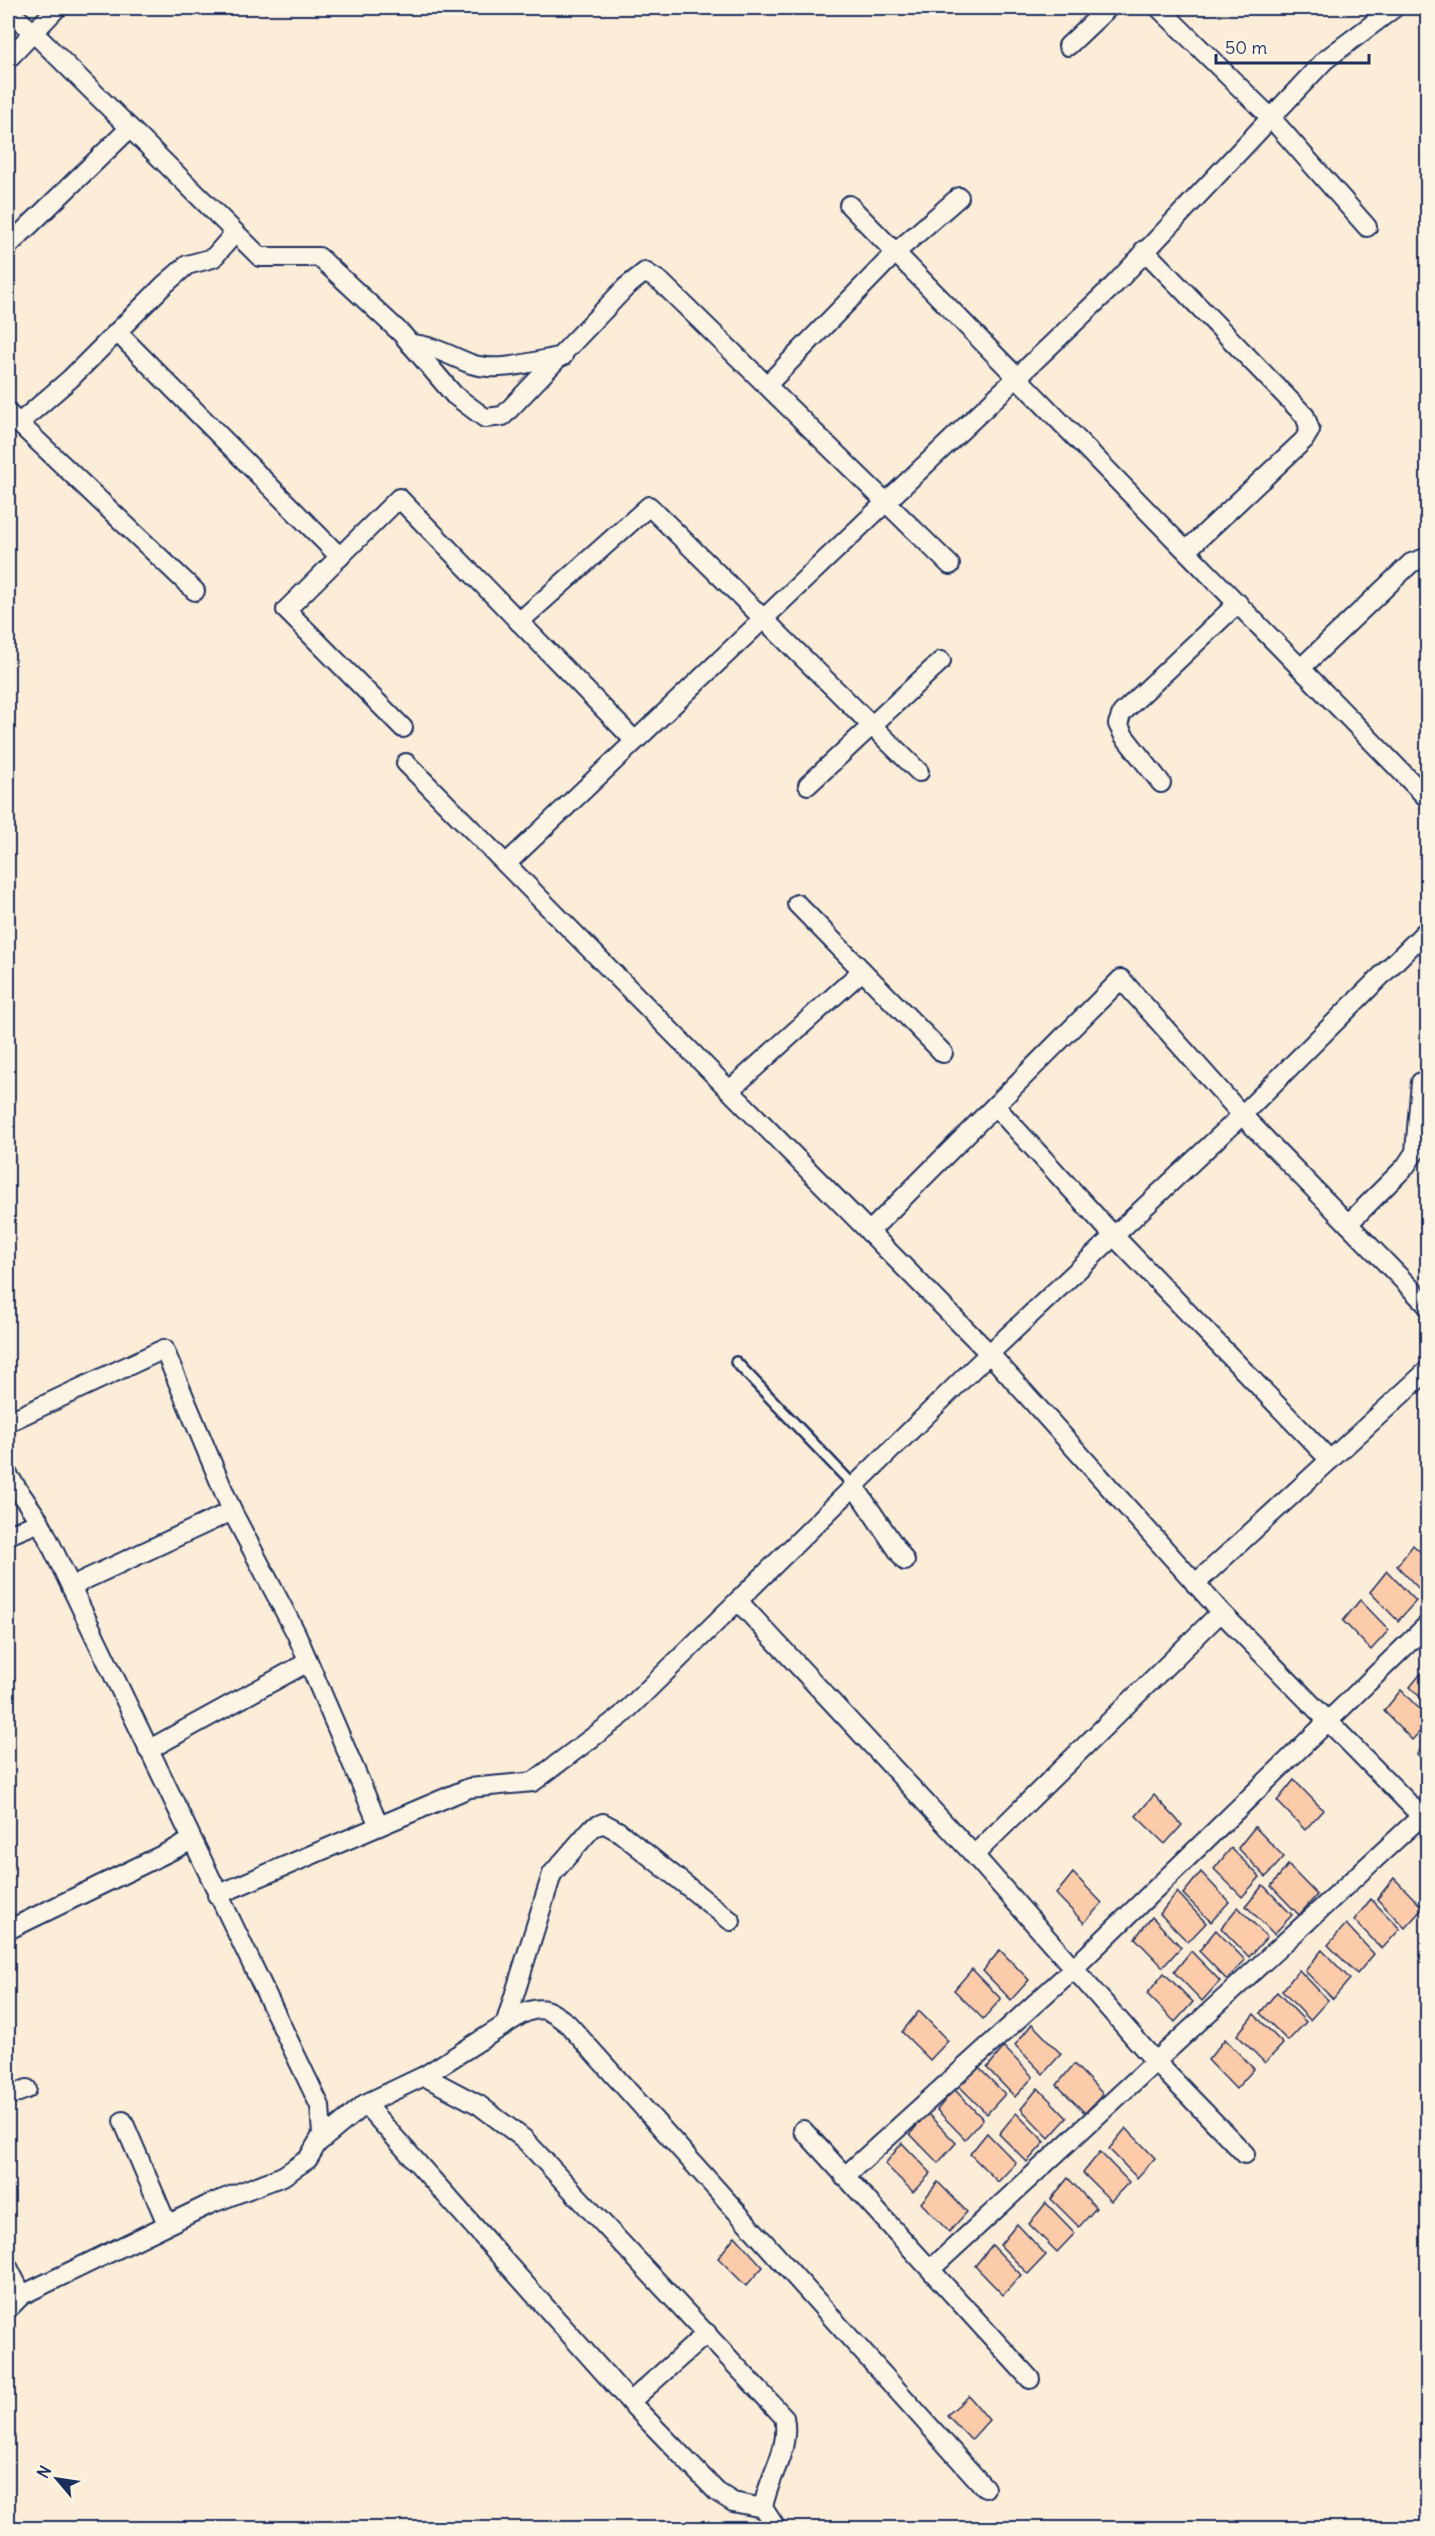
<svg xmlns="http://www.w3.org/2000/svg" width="1435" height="2536" viewBox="0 0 1435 2536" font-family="Delius,sans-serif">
	<rect width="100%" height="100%" fill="#fcedd9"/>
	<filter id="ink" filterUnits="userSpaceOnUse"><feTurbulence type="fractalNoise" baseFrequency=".0167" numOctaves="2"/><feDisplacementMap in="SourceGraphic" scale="12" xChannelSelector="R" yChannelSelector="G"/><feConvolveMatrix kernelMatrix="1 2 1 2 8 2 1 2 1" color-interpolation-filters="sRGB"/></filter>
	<g filter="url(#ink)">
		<!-- building -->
		<g fill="#fbcbaa" stroke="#1b2f5e" stroke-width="1.5">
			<path d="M1413,1545L1428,1559V1591L1424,1594L1397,1566Z"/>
			<path d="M1387,1571L1416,1601L1398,1621L1370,1592Z"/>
			<path d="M1360,1600L1389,1630L1371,1650L1343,1621Z"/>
			<path d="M1427,1666L1428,1667V1705L1410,1687Z"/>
			<path d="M1401,1690L1428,1718V1723L1412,1740L1384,1711Z"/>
			<path d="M1428,1741V1765L1417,1754Z"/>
			<path d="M1294,1780L1323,1810L1305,1830L1277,1801Z"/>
			<path d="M1154,1795L1182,1825L1165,1844L1136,1816Z"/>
			<path d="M1255,1827L1284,1857L1266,1877L1238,1848Z"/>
			<path d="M1231,1848L1260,1877L1242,1897L1214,1869Z"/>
			<path d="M1288,1865L1317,1895L1299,1915L1271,1886Z"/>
			<path d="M1201,1872L1229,1902L1211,1922L1183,1894Z"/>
			<path d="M1073,1873L1102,1903L1084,1923L1056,1894Z"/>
			<path d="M1394,1878L1423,1908L1405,1928L1377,1899Z"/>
			<path d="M1263,1885L1292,1915L1274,1934L1246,1906Z"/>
			<path d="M1177,1892L1206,1923L1188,1942L1160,1914Z"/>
			<path d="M1371,1899L1400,1929L1382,1949L1354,1920Z"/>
			<path d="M1238,1907L1267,1937L1249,1957L1221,1928Z"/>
			<path d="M1152,1917L1181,1947L1163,1967L1135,1938Z"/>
			<path d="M1346,1924L1374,1954L1357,1974L1328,1945Z"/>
			<path d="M1216,1930L1245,1960L1227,1980L1199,1951Z"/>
			<path d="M1000,1950L1029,1980L1011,2000L983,1971Z"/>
			<path d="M1322,1950L1350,1979L1333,1999L1305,1971Z"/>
			<path d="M1191,1951L1220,1981L1202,2001L1174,1972Z"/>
			<path d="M972,1969L1001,1999L983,2019L954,1990Z"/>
			<path d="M1299,1970L1328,2000L1310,2020L1282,1991Z"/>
			<path d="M1164,1973L1193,2002L1175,2022L1147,1994Z"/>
			<path d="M1277,1992L1306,2022L1288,2041L1260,2013Z"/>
			<path d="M919,2011L948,2041L930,2060L902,2032Z"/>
			<path d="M1254,2014L1283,2044L1265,2063L1237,2035Z"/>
			<path d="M1032,2024L1061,2054L1043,2074L1015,2045Z"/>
			<path d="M1225,2039L1254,2069L1236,2089L1208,2060Z"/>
			<path d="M1004,2047L1033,2077L1015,2097L987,2068Z"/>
			<path d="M1074,2064L1103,2094L1085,2113L1057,2085Z"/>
			<path d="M976,2065L1005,2094L987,2114L959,2086Z"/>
			<path d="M1038,2088L1067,2118L1049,2138L1021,2109Z"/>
			<path d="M954,2089L983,2119L965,2139L937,2110Z"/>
			<path d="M927,2113L956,2143L938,2163L910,2134Z"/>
			<path d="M1016,2113L1045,2142L1027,2162L999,2134Z"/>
			<path d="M1126,2128L1155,2158L1137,2178L1109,2149Z"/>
			<path d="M987,2133L1016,2163L998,2182L970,2154Z"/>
			<path d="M902,2143L931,2173L913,2192L885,2164Z"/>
			<path d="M1100,2152L1129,2182L1111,2201L1083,2173Z"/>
			<path d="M1068,2178L1096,2208L1079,2227L1051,2199Z"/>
			<path d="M938,2182L967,2212L949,2232L921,2203Z"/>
			<path d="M1046,2203L1075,2233L1057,2252L1029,2224Z"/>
			<path d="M1017,2224L1046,2255L1028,2274L1000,2245Z"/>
			<path d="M735,2236L763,2267L746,2286L718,2258Z"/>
			<path d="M992,2245L1021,2275L1003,2295L975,2266Z"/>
			<path d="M969,2396L989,2420L971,2440L947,2415Z"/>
		</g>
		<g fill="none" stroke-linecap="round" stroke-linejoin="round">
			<!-- service casing -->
			<g stroke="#1b2f5e" stroke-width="14">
				<path id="service" d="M736,1362L854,1486"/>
			</g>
			<!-- minor casing -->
			<g stroke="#1b2f5e" stroke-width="22">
				<g id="minor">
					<path d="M1159,8L1271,118L1367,227"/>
					<path d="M8,10L34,33L260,257H319L402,334L454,395L485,418L503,416L626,287L645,272L661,282L950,565"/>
					<path d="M1068,46L1108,8"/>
					<path d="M8,59L57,8"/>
					<path d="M849,205L1428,799"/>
					<path d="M8,246L130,128"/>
					<path d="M1144,250L1305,416L1310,430L1304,440L1187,550"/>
					<path d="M117,332L340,557"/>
					<path d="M410,344C433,345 450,356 471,364C499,373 535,361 563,356"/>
					<path d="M767,385L896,252L959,197"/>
					<path d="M8,413L195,591"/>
					<path d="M18,424L70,379L164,285L187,265L213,258L235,233"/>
					<path d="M519,622L649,506L919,772"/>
					<path d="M1301,668L1411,563L1428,557"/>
					<path d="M403,728L286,610L399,498L635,741"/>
					<path d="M406,763L989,1353L1221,1612L1428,1823"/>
					<path d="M1161,783L1124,736L1118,724L1122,713L1238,603"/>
					<path d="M808,785L941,661"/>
					<path d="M506,864L1115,284L1325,60L1394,8"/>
					<path d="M797,904L943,1053"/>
					<path d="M730,1090L862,971"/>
					<path d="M995,1106L1114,1236L1330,1460"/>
					<path d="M1348,1224L1405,1167L1415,1152L1421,1082"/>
					<path d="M869,1232L1121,979L1242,1115L1428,1306"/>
					<path d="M8,1422L164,1349L232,1511L296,1633L379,1826"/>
					<path d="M8,1475L40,1522"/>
					<path d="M854,1486L905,1561"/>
					<path d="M8,1535L40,1522L320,2106L322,2135L308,2159L283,2176L210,2204L22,2295L8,2309"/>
					<path d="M1195,1584L1428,1370"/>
					<path d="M72,1589L82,1581L232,1511"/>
					<path d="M738,1601L974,1855"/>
					<path d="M1221,1612L974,1855L1155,2061L1245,2154"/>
					<path d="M148,1750L308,1662"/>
					<path d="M217,1895L469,1788L533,1782L621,1716L974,1368L1242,1115L1428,929"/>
					<path d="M8,1930L191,1841"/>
					<path d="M505,2025L552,1874L592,1828L603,1823L618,1831L731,1921"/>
					<path d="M424,2076L479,2105L524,2139L784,2417C791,2450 768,2476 763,2508L776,2528"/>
					<path d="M8,2096L27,2089"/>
					<path d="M365,2104L630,2402L717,2492L733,2502L763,2508"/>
					<path d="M123,2121L167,2224"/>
					<path d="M803,2130L1030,2379"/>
					<path d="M319,2142L365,2104L424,2076L522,2014C543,2004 551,2011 568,2024L985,2488"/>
					<path d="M844,2177L1073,1969L1428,1624"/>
					<path d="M8,2267L22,2295"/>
					<path d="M931,2269L1428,1810"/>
					<path d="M630,2402L707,2333"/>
				</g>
			</g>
			<!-- service -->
			<use href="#service" stroke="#fcf5e5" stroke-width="9"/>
			<!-- minor -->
			<use href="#minor" stroke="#fcf5e5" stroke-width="18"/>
		</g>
	</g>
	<!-- margin -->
	<rect width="1435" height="2536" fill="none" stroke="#fcf5e5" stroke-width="30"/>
	<rect x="15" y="15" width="1405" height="2506" fill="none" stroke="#1b2f5e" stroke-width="2" filter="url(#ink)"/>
	<!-- north arrow -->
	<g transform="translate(57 2479) rotate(299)" stroke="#fcf5e5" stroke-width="4.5" paint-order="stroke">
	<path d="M0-4.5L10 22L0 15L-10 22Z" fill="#1b2f5e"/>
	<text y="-9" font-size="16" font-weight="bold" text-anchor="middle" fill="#1b2f5e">N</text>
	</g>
	<!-- scale -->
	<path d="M1216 54v9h153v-9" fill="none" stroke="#1b2f5e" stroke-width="3"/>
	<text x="1225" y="54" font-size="18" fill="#1b2f5e" stroke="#fcf5e5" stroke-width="4.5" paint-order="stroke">50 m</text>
</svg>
